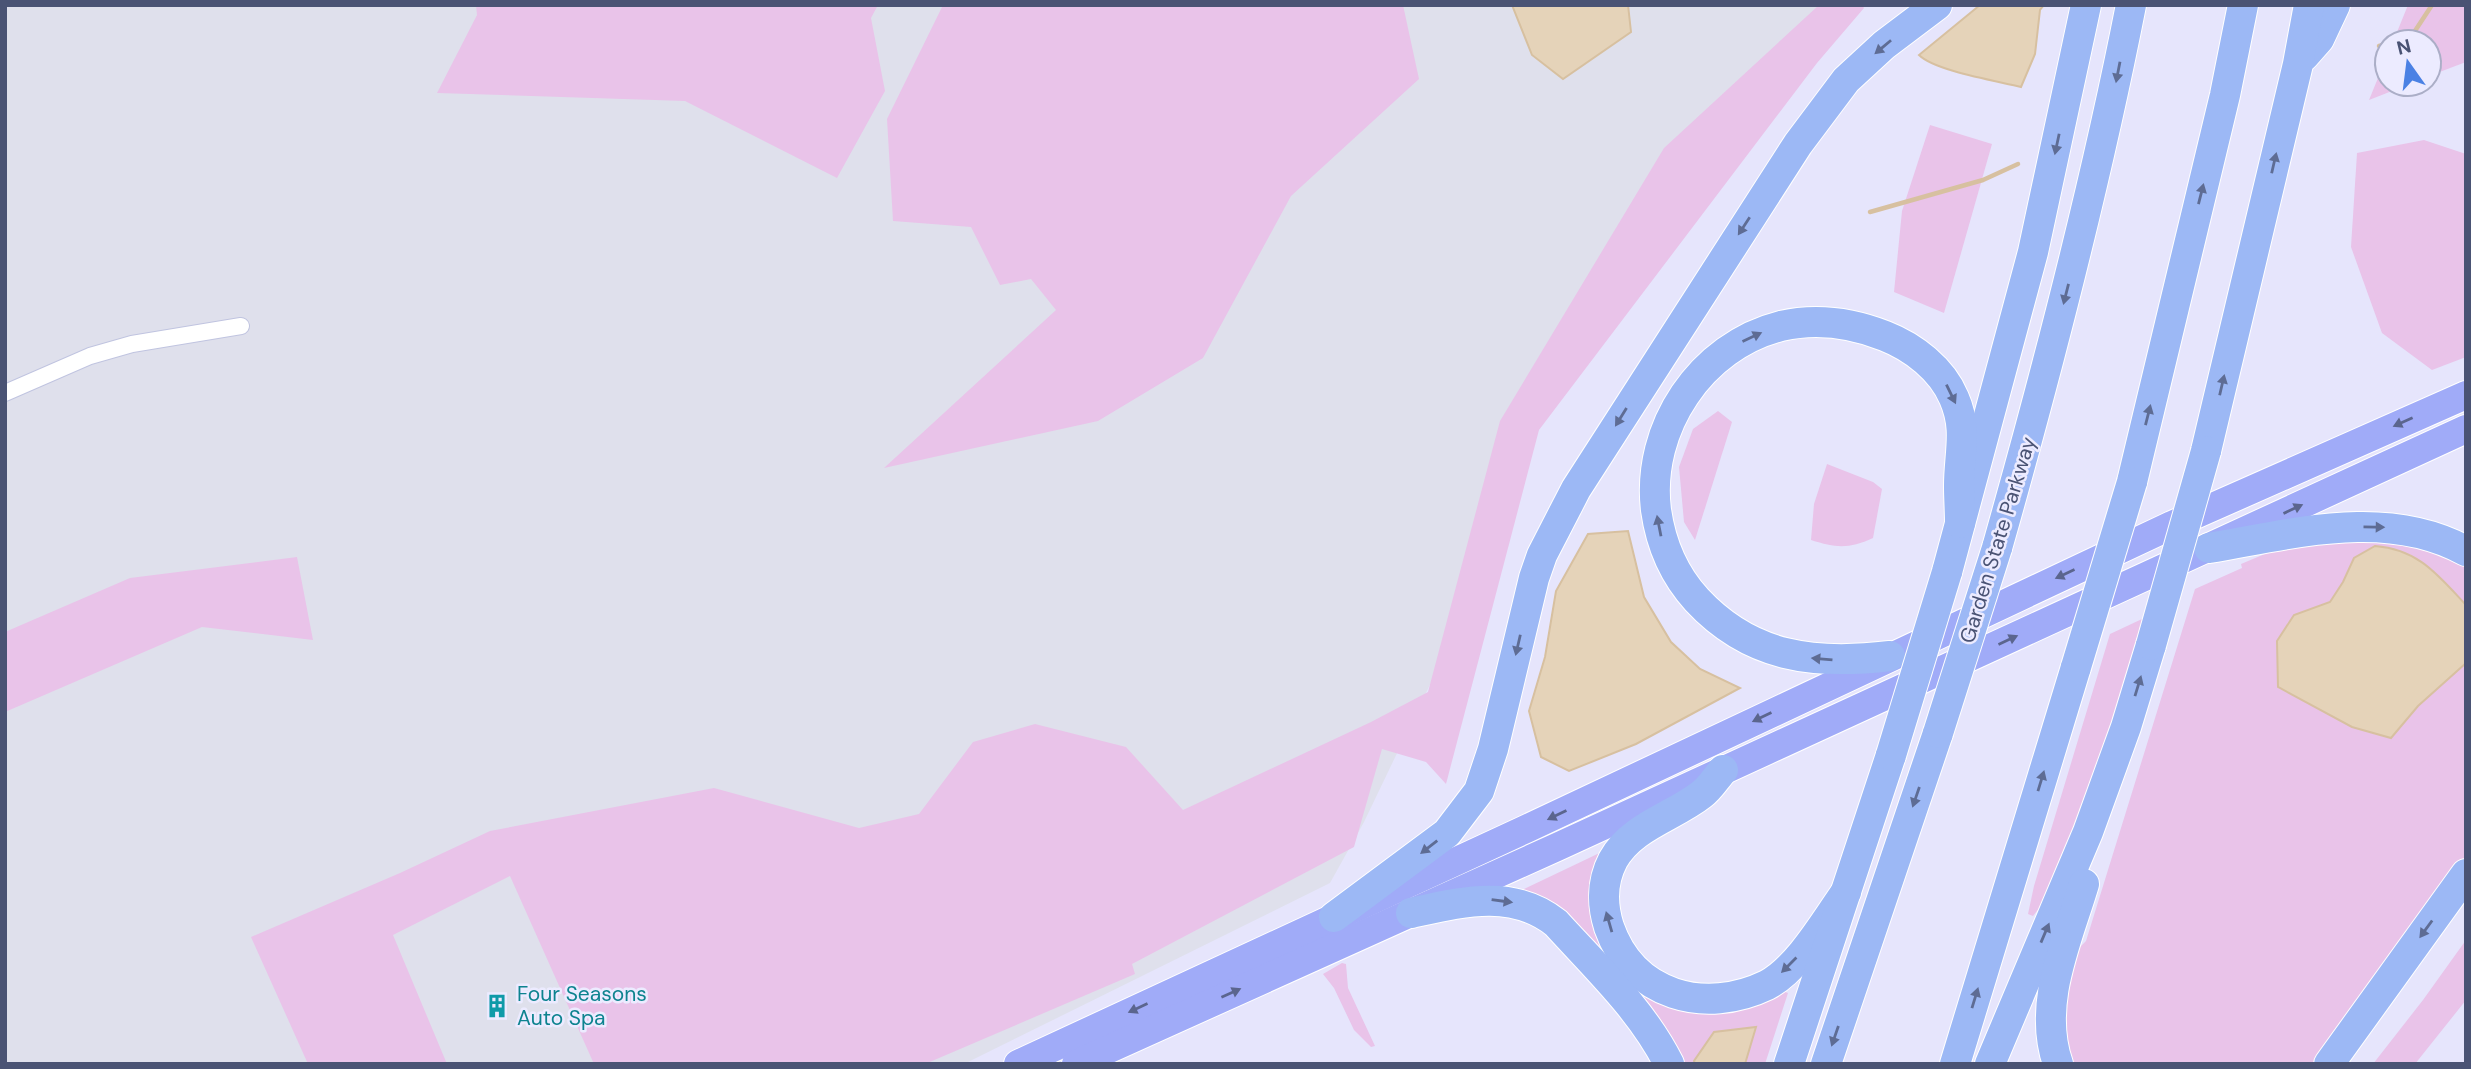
<svg xmlns="http://www.w3.org/2000/svg" width="2471" height="1069" viewBox="0 0 2471 1069" font-family="'DM Sans',sans-serif">
	<rect width="100%" height="100%" fill="#e6e5fc"/>
	<!-- industrial -->
	<path fill="#dfe0ec" d="M5,5H1855L1496,480L1485,570L1364,822L1330,883L964,1064H5Z"/>
	<!-- green -->
	<g fill="#e9c3e9">
		<path d="M476,5H878L871,18L885,91L837,178L685,101L437,93L477,15Z"/>
		<path d="M943,5H1403L1419,79L1291,196L1203,358L1098,421L884,468L1056,310L1031,279L1000,285L971,227L893,221L887,119Z"/>
		<path d="M1819,5H1862L1864,8L1817,63L1539,430L1446,784L1426,762L1382,749L1354,847L1132,964L1135,974L925,1064H594L510,876L393,935L447,1064H308L251,937L400,873L490,831L714,788L859,828L919,814L973,742L1035,724L1126,747L1183,810L1371,722L1428,692L1500,421L1664,148Z"/>
		<path d="M2408,5H2466V62L2429,76V42H2393Z"/>
		<path d="M2387,56V84H2410L2369,100Z"/>
		<path d="M1930,125L1992,144L1944,313L1894,292L1902,211Z"/>
		<path d="M2424,140L2466,154V357L2432,370L2382,333L2351,247L2357,153Z"/>
		<path d="M1718,411L1732,422L1695,540L1684,522L1679,467L1693,429Z"/>
		<path d="M1827,464L1873,482L1882,489L1873,538C1849,549 1836,548 1811,540L1814,504Z"/>
		<path d="M2385,536L2466,562V862L2322,1064H2069L2061,1029L2074,953L2086,941L2195,589L2242,568L2241,564L2272,551L2314,540Z"/>
		<path d="M297,557L313,640L202,627L5,712V632L130,578Z"/>
		<path d="M2142,619C2125,697 2097,775 2066,849C2057,871 2050,897 2033,916L2028,914L2034,886L2110,634Z"/>
		<path d="M1610,848C1605,867 1594,897 1592,916C1589,955 1655,1007 1690,1012C1724,1018 1754,1006 1783,991L1788,993L1765,1064H1682L1523,892L1524,889Z"/>
		<path d="M2466,940V1000L2415,1064H2373L2423,1000Z"/>
		<path d="M1342,963L1346,964L1348,988L1375,1046L1371,1047L1354,1030L1334,988L1323,974Z"/>
	</g>
	<!-- water -->
	<g fill="#e5d3b9" stroke="#d7c0a0" stroke-width="2">
		<path d="M1512,5H1628L1631,32L1563,79L1532,55Z"/>
		<path d="M1980,5H2044L2040,10L2035,54L2021,87C1997,81 1935,71 1919,55Z"/>
		<path d="M1628,531L1644,597L1671,642L1700,669L1740,688L1636,744L1569,771L1541,757L1529,711L1545,657L1556,591L1588,534Z"/>
		<path d="M2375,546C2418,549 2438,575 2466,605V663L2418,706L2391,738L2352,727L2278,687L2277,641L2294,615L2330,602L2343,582L2354,558Z"/>
		<path d="M1756,1027L1745,1064H1695L1694,1061L1714,1032Z"/>
	</g>
	<g fill="none" stroke-linecap="round" stroke-linejoin="round">
		<!-- stream -->
		<g stroke="#d7c0a0" stroke-width="4.5">
			<path d="M2394,42L2411,37L2432,5"/>
			<path d="M2379,46L2387,44"/>
			<path d="M1870,212L1983,180L2018,164"/>
		</g>
		<!-- minor casing -->
		<g stroke="#c0c4e0" stroke-width="18">
			<path id="minor" d="M5,393L90,356L132,344L241,326"/>
		</g>
		<!-- trunk casing -->
		<g stroke="#fff" stroke-width="30">
			<g id="trunk">
				<path d="M1018,1064L1526,829L2172,525L2466,395"/>
				<path d="M1076,1064L1557,847L2466,429"/>
			</g>
		</g>
		<!-- motorway casing -->
		<g stroke="#fff" stroke-width="32">
			<g id="motorway">
				<path d="M2304,56L2319,39L2335,5"/>
				<path d="M2206,451L2298,64L2309,5"/>
				<path d="M2132,482L2225,95L2243,5"/>
				<path d="M1997,548C2048,368 2095,188 2131,5"/>
				<path d="M2209,548C2293,534 2386,507 2466,551"/>
				<path d="M1947,572L2033,252L2086,5"/>
				<path d="M1890,656C1815,665 1751,658 1697,600C1673,574 1661,545 1656,510C1646,428 1701,346 1781,326C1816,318 1852,323 1885,336C1913,347 1942,369 1954,398C1968,430 1959,453 1959,486C1959,498 1960,511 1960,523"/>
				<path d="M1723,770C1716,778 1710,788 1702,794C1673,817 1632,826 1613,860C1602,881 1602,905 1609,927C1633,996 1705,1015 1767,985C1798,969 1826,920 1846,892"/>
				<path d="M1411,913C1461,902 1512,888 1556,923C1596,967 1642,1010 1669,1064"/>
				<path d="M1334,917L1447,833L1479,791L1493,749L1534,578L1542,555L1576,489L1798,144L1846,80L1884,45L1937,5"/>
				<path d="M1789,1064L1891,755"/>
				<path d="M1826,1064L1938,733"/>
				<path d="M1955,1064L2076,667"/>
				<path d="M1990,1064L2088,832L2126,727L2151,645"/>
				<path d="M2058,1064C2037,1004 2067,941 2084,884"/>
				<path d="M2329,1064L2466,874"/>
			</g>
		</g>
		<!-- minor -->
		<use href="#minor" stroke="#fff" stroke-width="16"/>
		<!-- trunk -->
		<use href="#trunk" stroke="#a0abf8" stroke-width="28"/>
		<!-- motorway -->
		<use href="#motorway" stroke="#9cb8f5" stroke-width="30"/>
		<!-- motorway-bridge casing -->
		<g stroke="#fff" stroke-width="32" stroke-linecap="butt">
			<g id="motorway-bridge">
				<path d="M2151,645L2206,451"/>
				<path d="M2076,667L2132,482"/>
				<path d="M1938,733L1997,548"/>
				<path d="M1891,755L1947,572"/>
			</g>
		</g>
		<!-- motorway-bridge -->
		<use href="#motorway-bridge" stroke="#9cb8f5" stroke-width="30"/>
	</g>
	<!-- one-way arrows -->
	<defs><path id="oneway-solid" d="M-6-.8H1V-3.2L6.5 0L1 3.2V.8H-6Z" transform="scale(1.75)"/></defs>
	<g fill="#5e6c94">
		<use href="#oneway-solid" transform="translate(1883 47) rotate(140)"/>
		<use href="#oneway-solid" transform="translate(2118 72) rotate(101)"/>
		<use href="#oneway-solid" transform="translate(2057 144) rotate(102)"/>
		<use href="#oneway-solid" transform="translate(2274 163) rotate(-77)"/>
		<use href="#oneway-solid" transform="translate(2201 194) rotate(-76)"/>
		<use href="#oneway-solid" transform="translate(1744 226) rotate(123)"/>
		<use href="#oneway-solid" transform="translate(2066 294) rotate(104)"/>
		<use href="#oneway-solid" transform="translate(1752 337) rotate(-25)"/>
		<use href="#oneway-solid" transform="translate(2222 385) rotate(-77)"/>
		<use href="#oneway-solid" transform="translate(1951 394) rotate(64)"/>
		<use href="#oneway-solid" transform="translate(2148 415) rotate(-76)"/>
		<use href="#oneway-solid" transform="translate(1621 417) rotate(122)"/>
		<use href="#oneway-solid" transform="translate(1659 526) rotate(-101)"/>
		<use href="#oneway-solid" transform="translate(2374 527) rotate(1)"/>
		<use href="#oneway-solid" transform="translate(1518 645) rotate(103)"/>
		<use href="#oneway-solid" transform="translate(1822 659) rotate(-175)"/>
		<use href="#oneway-solid" transform="translate(2138 686) rotate(-73)"/>
		<use href="#oneway-solid" transform="translate(2041 781) rotate(-73)"/>
		<use href="#oneway-solid" transform="translate(1916 797) rotate(109)"/>
		<use href="#oneway-solid" transform="translate(1429 847) rotate(142)"/>
		<use href="#oneway-solid" transform="translate(1502 901) rotate(8)"/>
		<use href="#oneway-solid" transform="translate(1609 922) rotate(-106)"/>
		<use href="#oneway-solid" transform="translate(2426 929) rotate(126)"/>
		<use href="#oneway-solid" transform="translate(2045 933) rotate(-67)"/>
		<use href="#oneway-solid" transform="translate(1789 965) rotate(135)"/>
		<use href="#oneway-solid" transform="translate(1975 998) rotate(-73)"/>
		<use href="#oneway-solid" transform="translate(1835 1036) rotate(109)"/>
	</g>
	<g fill="#5b658e">
		<use href="#oneway-solid" transform="translate(2403 422) rotate(156)"/>
		<use href="#oneway-solid" transform="translate(2293 509) rotate(-25)"/>
		<use href="#oneway-solid" transform="translate(2065 574) rotate(155)"/>
		<use href="#oneway-solid" transform="translate(2008 640) rotate(-25)"/>
		<use href="#oneway-solid" transform="translate(1762 717) rotate(154)"/>
		<use href="#oneway-solid" transform="translate(1557 815) rotate(154)"/>
		<use href="#oneway-solid" transform="translate(1231 993) rotate(-24)"/>
		<use href="#oneway-solid" transform="translate(1138 1008) rotate(155)"/>
	</g>
	<!-- icons -->
	<defs>
		<g id="building-bare" transform="scale(1.89)"><path d="M-4-6H4V6H1V3H-1V6H-4ZM-2.5-4.3h1.7v1.8h-1.7ZM.8-4.3h1.7v1.8H.8ZM-2.5-1h1.7V.8h-1.7ZM.8-1h1.7V.8H.8Z" fill="#0f9aa8" stroke="#ecebff" stroke-width="2.5" paint-order="stroke"/></g>
	</defs>
	<g fill-rule="evenodd">
		<use href="#building-bare" x="497" y="1006"/>
	</g>
	<g text-anchor="middle" stroke-width="5" stroke-linejoin="round" paint-order="stroke">
		<!-- street labels -->
		<g font-size="21" fill="#4a5374" stroke="#ecebff">
			<text transform="translate(1998 540) rotate(-73)" y="7">Garden State Parkway</text>
		</g>
		<!-- culture labels -->
		<g font-size="21" fill="#0d838f" stroke="#ecebff" text-anchor="start">
			<text x="517" y="1001">Four Seasons<tspan x="517" dy="24">Auto Spa</tspan></text>
		</g>
	</g>
	<!-- border -->
	<rect width="2471" height="1069" fill="none" stroke="#4a5374" stroke-width="14"/>
	<!-- north arrow -->
	<g transform="translate(2408 63) rotate(346)"><circle r="33" fill="#ecebff" stroke="#abaec7" stroke-width="2"/>
	<path d="M0-5L12 26L0 18L-12 26Z" fill="#4b81e4"/>
	<text y="-10" font-size="19" font-weight="bold" text-anchor="middle" fill="#4a5374">N</text>
	</g>
</svg>
